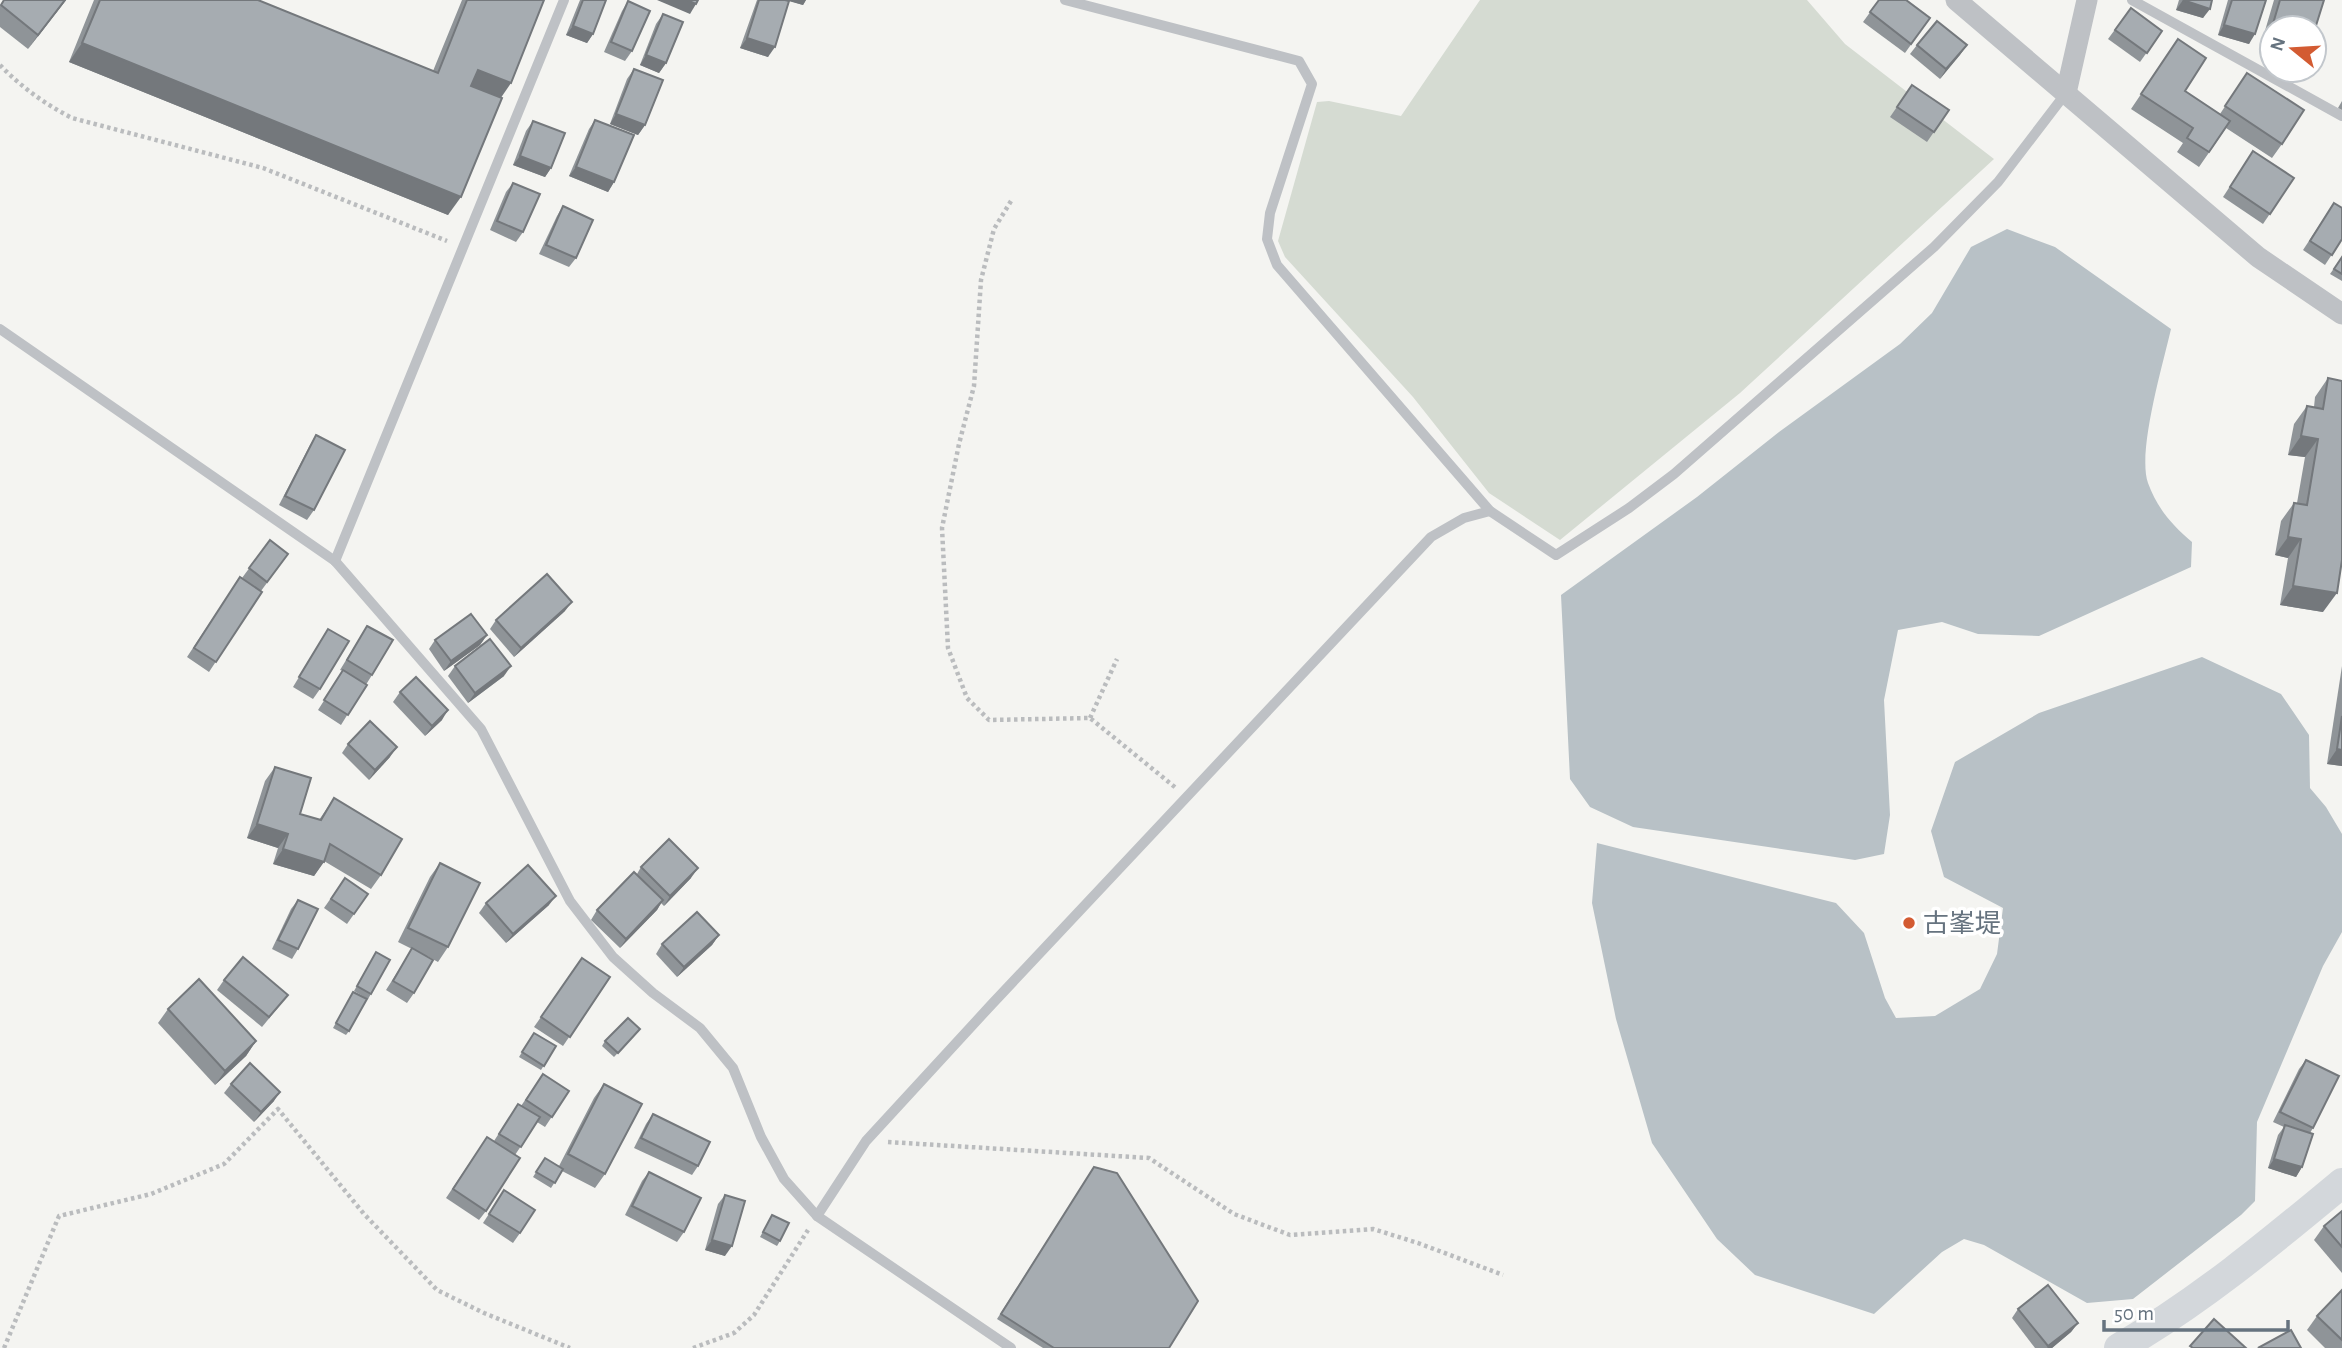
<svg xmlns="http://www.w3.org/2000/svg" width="2342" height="1348" viewBox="0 0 2342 1348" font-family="'Alegreya Sans','Noto Sans JP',sans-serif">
	<rect width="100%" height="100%" fill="#f4f4f1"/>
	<!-- grass -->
	<path fill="#d5dbd2" d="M1480,0H1807L1845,44L1994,159L1740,393L1560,540L1489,493L1413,397L1285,257L1278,241L1317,102L1329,101L1401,116Z"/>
	<!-- water -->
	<g fill="#b8c1c6">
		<path d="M2007,229L2055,247L2171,329C2163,364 2137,452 2148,483C2157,508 2172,525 2192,542L2191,567L2039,636L1978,634L1942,622L1898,630L1884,700L1890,815L1884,854L1855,860L1633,827L1590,807L1570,779L1561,595L1697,497L1779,432L1900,344L1932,313L1971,247Z"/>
		<path d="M2202,657L2281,694L2309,735L2310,788L2326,807L2342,834V932L2323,966L2257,1122L2255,1201L2241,1215L2133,1299L2087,1303L1984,1245L1964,1239L1942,1252L1874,1314L1755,1275L1717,1239L1652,1143L1616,1019L1592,903L1597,843L1836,903L1864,933L1885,998L1896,1018L1935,1016L1980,989L1997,954L2003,908L1944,877L1931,831L1955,762L2039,713Z"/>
	</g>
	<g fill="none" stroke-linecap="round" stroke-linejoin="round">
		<!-- path -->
		<g stroke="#babcbe" stroke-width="4.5" stroke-dasharray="3.5 3.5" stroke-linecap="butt">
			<path d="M0,65C21,87 45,104 72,118L263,168L447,241"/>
			<path d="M1011,201L994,229L981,280L974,386L959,444L942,528L948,648L967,698L989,720L1090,718L1176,788"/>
			<path d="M1090,718L1117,659"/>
			<path d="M888,1142L1149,1158L1234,1214L1290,1235L1373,1229L1418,1243L1503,1275"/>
			<path d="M4,1348L59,1216L151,1194L224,1164L278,1109L364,1214L437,1290L484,1313L570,1348"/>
			<path d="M693,1348L734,1333L754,1315L808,1230"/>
		</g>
		<!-- service -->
		<g stroke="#bec1c5" stroke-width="10">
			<path d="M1065,0L1299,61L1312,84L1270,213L1267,239L1277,265L1490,511L1556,555L1629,508L1674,474L1934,247L1998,182L2066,93"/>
			<path d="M2132,0L2342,116"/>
			<path d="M0,329L335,561L481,729L570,901L613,957L653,993L700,1028L733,1068L761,1137L784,1179L817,1216L1011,1348"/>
			<path d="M335,561L564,0"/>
			<path d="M817,1216L866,1141L992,1004L1431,537L1464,518L1490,511"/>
		</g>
		<!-- minor -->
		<g stroke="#bec1c5" stroke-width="21">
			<path d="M1956,0L2258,257L2342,314"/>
			<path d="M2066,93L2087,0"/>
		</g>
		<!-- secondary -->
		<path stroke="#d3d7db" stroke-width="30" d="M2119,1348C2199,1302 2271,1242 2342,1183"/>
	</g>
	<!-- wall -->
	<g fill="#8f9498">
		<path d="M4,0H66L28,49L0,27V6Z"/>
		<path d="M94,0H258L433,71L462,0H544L448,215L69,62Z"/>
		<path d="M580,0H606L593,34L587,43L566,35Z"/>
		<path d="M757,0H806L803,5L787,0L768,57L740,48Z"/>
		<path d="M1879,0L1930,18L1905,53L1863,22Z"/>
		<path d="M2179,0H2212L2203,18L2176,10Z"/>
		<path d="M2228,0H2266L2249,44L2218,35Z"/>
		<path d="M2274,0H2324L2272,28V44L2262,41Z"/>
		<path d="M628,1L632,51L625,61L604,52L622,11Z"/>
		<path d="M2131,8L2162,31L2140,62L2108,39Z"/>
		<path d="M663,14L666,63L659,73L640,65L656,24Z"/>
		<path d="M1917,45H1967L1940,79L1910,54Z"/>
		<path d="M2168,54L2185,91L2220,114L2247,73L2282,144L2272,158L2226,128L2199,167L2177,152L2183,143L2131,109Z"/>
		<path d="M634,69L645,125L638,135L610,124L627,79Z"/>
		<path d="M1912,85L1949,110L1927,142L1890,117Z"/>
		<path d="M2342,101V110L2338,108Z"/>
		<path d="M595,120L614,182L608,192L569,176L589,129Z"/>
		<path d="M533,121L551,168L545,177L513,165L526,131Z"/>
		<path d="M2253,151L2294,178L2263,224L2223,197Z"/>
		<path d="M513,183L523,232L516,242L490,230L506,192Z"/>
		<path d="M2334,203L2342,239L2325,265L2303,250Z"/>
		<path d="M563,206L576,258L569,267L539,254L557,216Z"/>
		<path d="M2342,257V281L2330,274Z"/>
		<path d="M2328,378L2323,612L2280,605L2288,558L2275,555L2281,521L2294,503H2297L2305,457L2288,455L2294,424L2307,406L2314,407L2315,397Z"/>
		<path d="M316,435L314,510L307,520L279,505L310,445Z"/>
		<path d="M270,540L288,554L261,591L262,592L209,672L187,657L240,577L259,590L242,578Z"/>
		<path d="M565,611L514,657L490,629L496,620Z"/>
		<path d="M367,626L372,675L341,725L318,710L343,671L340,670Z"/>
		<path d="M328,629L320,689L313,699L293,687Z"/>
		<path d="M487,635L480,645L444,671L429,649L435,640Z"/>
		<path d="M455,666L504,676L468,703L448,676Z"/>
		<path d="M2342,666V766L2327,764Z"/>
		<path d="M400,692L442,720L425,736L393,702Z"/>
		<path d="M348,744L390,757L369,780L342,753Z"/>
		<path d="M275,767L300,814L319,820L334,798L381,875L371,889L324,861L314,876L273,864L278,848L247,838L265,781Z"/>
		<path d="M440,863L448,947L438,962L427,956L414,993L407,1003L386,990L412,949L398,942L430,877Z"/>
		<path d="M641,867L691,878L664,906L661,903L657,910L620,948L591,920L597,910L637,874Z"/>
		<path d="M345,878L368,894L347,924L324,908Z"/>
		<path d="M298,900V949L292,959L272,949L291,909Z"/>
		<path d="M486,903L549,905L506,943L479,913Z"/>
		<path d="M719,935L712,945L677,977L656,954L662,944Z"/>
		<path d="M376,952L371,994L368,999L354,991Z"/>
		<path d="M582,958L610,977L563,1046L534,1027Z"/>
		<path d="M224,980L281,1004L262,1027L217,990Z"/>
		<path d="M353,992L349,1031L346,1035L333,1028Z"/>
		<path d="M168,1009L256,1041L246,1056L215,1085L158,1023Z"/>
		<path d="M640,1029L614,1057L602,1046L605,1041Z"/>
		<path d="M534,1033L556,1046L541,1070L519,1057Z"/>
		<path d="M2306,1060L2313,1128L2310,1133L2302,1167L2296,1177L2268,1168L2278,1135L2284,1127L2273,1122L2299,1069Z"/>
		<path d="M543,1074L569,1091L545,1127L537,1122L515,1155L486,1211L479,1220L446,1198L487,1137L494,1141L518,1104L521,1106Z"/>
		<path d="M231,1084L274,1101L254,1122L224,1093Z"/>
		<path d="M604,1084L605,1174L595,1188L562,1171L551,1188L533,1177L545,1158L559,1166L594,1098Z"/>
		<path d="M653,1114L698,1166L692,1175L634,1148L646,1124Z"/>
		<path d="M1094,1167L1169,1348H1043L997,1319Z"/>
		<path d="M649,1172L684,1232L677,1242L625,1215L642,1181Z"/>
		<path d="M725,1195V1256L705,1250L718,1204Z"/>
		<path d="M498,1200L520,1233L513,1243L483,1223Z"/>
		<path d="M2342,1211V1273L2314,1240L2324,1226Z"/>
		<path d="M772,1215L780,1241L777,1246L760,1237Z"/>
		<path d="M2342,1290V1348H2325L2307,1330L2317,1316Z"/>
		<path d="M2018,1309L2078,1323L2071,1332L2052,1348H2035L2012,1318Z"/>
	</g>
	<!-- shaded-wall -->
	<g fill="#74787c">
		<path d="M65,0H66L28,49L38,35Z"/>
		<path d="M657,0H687L696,4L690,14Z"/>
		<path d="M785,0H806L803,5Z"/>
		<path d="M2183,0L2210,9L2203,18L2176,10Z"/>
		<path d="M2224,25L2255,34L2249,44L2218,35Z"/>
		<path d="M573,26L593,34L587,43L566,35Z"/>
		<path d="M2272,27L2276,28H2272V44L2262,41Z"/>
		<path d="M747,38L775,47L768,57L740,48Z"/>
		<path d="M82,43L461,197L448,215L69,62Z"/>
		<path d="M1967,45L1960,55L1940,79L1946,69Z"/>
		<path d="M646,55L666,63L659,73L640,65Z"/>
		<path d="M478,70L511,83L498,102L465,88Z"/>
		<path d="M616,114L645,125L638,135L610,124Z"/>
		<path d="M520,156L551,168L545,177L513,165Z"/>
		<path d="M576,167L614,182L608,192L569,176Z"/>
		<path d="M2301,436L2318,439L2305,457L2288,455Z"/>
		<path d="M2288,537L2301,539L2288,558L2275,555Z"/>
		<path d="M2293,586L2337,593L2323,612L2280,605Z"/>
		<path d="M572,602L565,611L514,657L521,648Z"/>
		<path d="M487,635L480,645L444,671L451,661Z"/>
		<path d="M511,666L504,676L468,703L475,693Z"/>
		<path d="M448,710L442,720L425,736L432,726Z"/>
		<path d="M397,747L390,757L369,780L375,770Z"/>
		<path d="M2337,749L2342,750V766L2327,764Z"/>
		<path d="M257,824L288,834L278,848L247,838Z"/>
		<path d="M283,849L324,862L314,876L273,864Z"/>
		<path d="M698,868L691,878L664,906L670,896Z"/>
		<path d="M556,896L549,905L506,943L513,934Z"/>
		<path d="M663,900L657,910L620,948L626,939Z"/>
		<path d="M719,935L712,945L677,977L684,967Z"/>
		<path d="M256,1041L246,1056L215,1085L225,1071Z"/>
		<path d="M280,1092L274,1101L254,1122L261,1112Z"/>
		<path d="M2274,1159L2302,1167L2296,1177L2268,1168Z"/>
		<path d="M712,1240L732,1246L725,1256L705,1250Z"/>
		<path d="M2078,1323L2071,1332L2052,1348H2047Z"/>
	</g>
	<!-- building -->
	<g fill="#a6acb1" stroke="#74787c" stroke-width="2">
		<path d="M4,0H65L38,35L1,5Z"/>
		<path d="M100,0H258L438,73L467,0H544L511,83L478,70L471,86L502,98L461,197L82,43Z"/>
		<path d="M583,0H606L593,34L573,26Z"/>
		<path d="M687,0H698L696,4Z"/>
		<path d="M759,0H785L789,1L775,47L747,38Z"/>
		<path d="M1879,0H1906L1930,18L1911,44L1870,12Z"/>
		<path d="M2183,0H2212L2210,9Z"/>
		<path d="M2232,0H2266L2255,34L2224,25Z"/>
		<path d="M2280,0H2324L2314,32V28H2276L2272,27Z"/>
		<path d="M628,1L650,11L632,51L611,42Z"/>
		<path d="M2131,8L2162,31L2147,53L2115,30Z"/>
		<path d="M663,14L683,22L666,63L646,55Z"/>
		<path d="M1937,21L1967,45L1946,69L1917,45Z"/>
		<path d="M2178,39L2206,58L2185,91L2230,121L2209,152L2187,138L2193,128L2141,94Z"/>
		<path d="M634,69L663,80L645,125L616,114Z"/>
		<path d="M2247,73L2304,110L2282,144L2225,106Z"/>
		<path d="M1912,85L1949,110L1934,132L1897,107Z"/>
		<path d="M595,120L634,135L614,182L576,167Z"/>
		<path d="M533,121L565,133L551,168L520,156Z"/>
		<path d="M2253,151L2294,178L2270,214L2230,187Z"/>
		<path d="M513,183L540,194L523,232L497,221Z"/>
		<path d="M2334,203L2342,208V239L2332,255L2310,241Z"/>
		<path d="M563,206L593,220L576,258L546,245Z"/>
		<path d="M2342,257V274L2334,269Z"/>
		<path d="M2328,378L2342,381V560L2337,593L2293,586L2301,539L2288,537L2294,503L2307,505L2318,439L2301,436L2307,406L2323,409Z"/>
		<path d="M316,435L345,450L314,510L285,496Z"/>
		<path d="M270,540L288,554L267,582L249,568Z"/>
		<path d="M547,574L572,602L521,648L496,620Z"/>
		<path d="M240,577L262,592L216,662L194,648Z"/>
		<path d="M471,614L487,635L451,661L435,640Z"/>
		<path d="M367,626L393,640L372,675L347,660Z"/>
		<path d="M328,629L349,641L320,689L299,677Z"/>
		<path d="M490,639L511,666L475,693L455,666Z"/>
		<path d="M343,670L367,685L348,715L324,700Z"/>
		<path d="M416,677L448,710L432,726L400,692Z"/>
		<path d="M2342,716V750L2337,749Z"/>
		<path d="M370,721L397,747L375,770L348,744Z"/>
		<path d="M275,767L311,778L300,814L321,820L334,798L402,839L381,875L330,844L324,862L283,849L288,834L257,824Z"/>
		<path d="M669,839L698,868L670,896L641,867Z"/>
		<path d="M440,863L480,883L448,947L408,928Z"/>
		<path d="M528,865L556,896L513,934L486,903Z"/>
		<path d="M634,872L663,900L626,939L597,910Z"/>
		<path d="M345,878L368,894L354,914L331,899Z"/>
		<path d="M298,900L318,909L298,949L278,940Z"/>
		<path d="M697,912L719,935L684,967L662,944Z"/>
		<path d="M412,948L433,960L414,993L393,981Z"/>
		<path d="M376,952L390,960L371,994L357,986Z"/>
		<path d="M243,957L288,995L269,1017L224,980Z"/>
		<path d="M582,958L610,977L570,1037L541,1017Z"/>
		<path d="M199,979L256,1041L225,1071L168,1009Z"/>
		<path d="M353,992L367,999L349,1031L336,1023Z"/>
		<path d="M628,1018L640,1029L618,1053L605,1041Z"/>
		<path d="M534,1033L556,1046L544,1066L522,1052Z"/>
		<path d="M2306,1060L2339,1076L2313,1128L2280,1112Z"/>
		<path d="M250,1063L280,1092L261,1112L231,1084Z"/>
		<path d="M543,1074L569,1091L552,1117L526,1100Z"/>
		<path d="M604,1084L642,1104L605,1174L568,1154Z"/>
		<path d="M518,1104L540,1117L521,1147L499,1134Z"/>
		<path d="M653,1114L710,1142L698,1166L641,1138Z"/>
		<path d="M2285,1125L2313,1134L2302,1167L2274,1159Z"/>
		<path d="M487,1137L520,1158L486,1211L453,1189Z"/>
		<path d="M545,1158L563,1169L555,1183L536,1172Z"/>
		<path d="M1094,1167L1117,1173L1198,1301L1169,1348H1054L1001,1314Z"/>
		<path d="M649,1172L701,1198L684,1232L632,1206Z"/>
		<path d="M504,1190L535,1210L520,1233L489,1214Z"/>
		<path d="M725,1195L745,1201L732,1246L712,1240Z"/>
		<path d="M2342,1211V1247L2324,1226Z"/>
		<path d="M772,1215L789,1223L780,1241L763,1232Z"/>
		<path d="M2048,1285L2078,1323L2048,1346L2018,1309Z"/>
		<path d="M2342,1290V1340L2317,1316Z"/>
		<path d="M2214,1319L2246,1348H2193L2190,1346Z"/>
		<path d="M2291,1330L2301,1348H2258Z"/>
	</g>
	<!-- markers -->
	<circle fill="#d35b32" stroke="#fff" stroke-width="2.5" cx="1909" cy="923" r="7"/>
	<g text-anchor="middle" stroke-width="7" stroke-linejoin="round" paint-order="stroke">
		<!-- poi labels -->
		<g font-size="26" fill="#66737f" stroke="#fff" text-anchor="start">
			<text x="1923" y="932">古峯堤</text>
		</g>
	</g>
	<!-- north arrow -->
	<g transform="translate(2293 49) rotate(288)"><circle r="33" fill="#ffffff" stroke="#c2c7cc" stroke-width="2"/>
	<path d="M0-5L12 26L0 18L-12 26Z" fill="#d35b32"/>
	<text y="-10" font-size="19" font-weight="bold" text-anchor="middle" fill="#66737f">N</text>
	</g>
	<!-- scale -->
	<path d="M2104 1320v10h184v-10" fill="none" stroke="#66737f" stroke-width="3.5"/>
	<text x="2114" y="1320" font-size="21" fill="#66737f" stroke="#ffffff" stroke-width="5" paint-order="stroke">50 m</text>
</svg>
